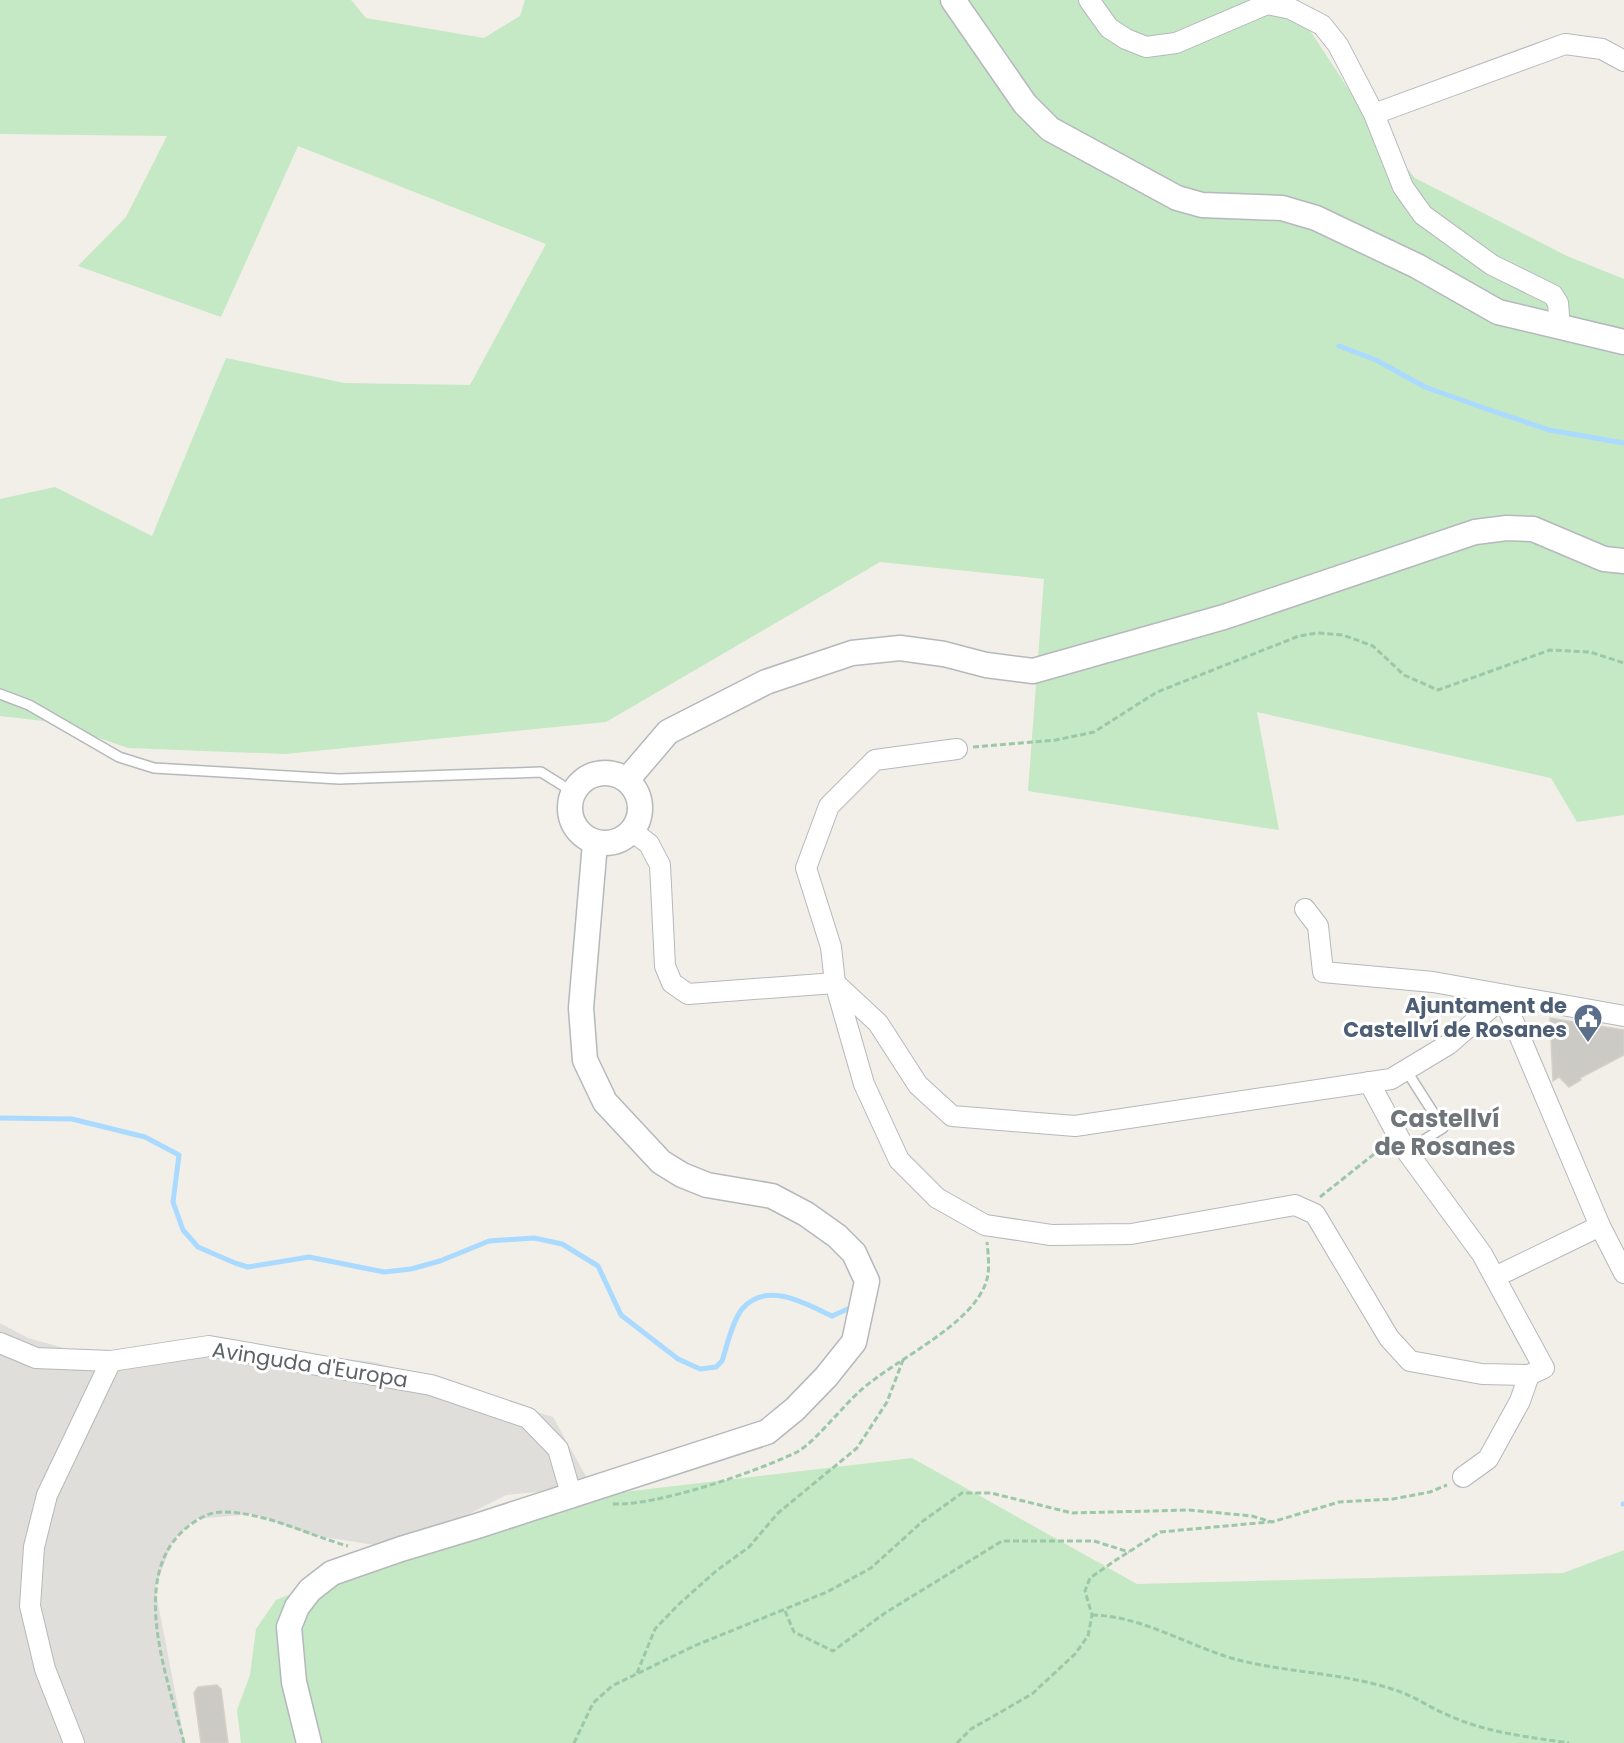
<svg xmlns="http://www.w3.org/2000/svg" width="1624" height="1743" viewBox="0 0 1624 1743" font-family="Poppins,sans-serif">
	<rect width="100%" height="100%" fill="#f1efe8"/>
	<!-- industrial -->
	<path fill="#e0deda" d="M0,1323L28,1338L111,1361L209,1346L374,1362L553,1417L592,1487L506,1495L401,1549L311,1535L253,1514L196,1519L173,1540L155,1588L185,1743H0Z"/>
	<!-- green -->
	<g fill="#c5e8c5">
		<path d="M0,0H351L366,18L484,38L520,16L525,0H1290L1370,122L1415,178L1567,256L1624,279V815L1577,822L1551,778L1257,712L1279,830L1028,791L1044,579L880,562L606,722L285,754L128,748L53,722L0,716V499L55,487L152,536L226,358L344,383L470,385L546,244L298,146L221,317L78,266L126,217L167,136L0,134Z"/>
		<path d="M912,1458L1137,1584L1563,1573L1624,1550V1743H241L237,1710L250,1675L256,1629L276,1600L513,1505Z"/>
	</g>
	<g fill="none" stroke-linecap="round" stroke-linejoin="round">
		<!-- stream -->
		<g stroke="#aadaff" stroke-width="5">
			<path d="M1339,346L1376,360L1425,387L1484,408L1549,430L1624,443"/>
			<path d="M0,1118L72,1119L145,1137L179,1155L173,1202L183,1230L198,1247L235,1263L248,1267L309,1257L384,1272L411,1269L440,1261L489,1241L534,1238L562,1244L598,1266L621,1315L678,1359L700,1369L716,1367L722,1361C727,1346 732,1322 742,1309C767,1280 806,1304 832,1316L850,1308"/>
			<path d="M1623,1504H1624"/>
		</g>
	</g>
	<!-- building -->
	<g fill="#cccac5" stroke="#d6d1c6" stroke-width="1.5">
		<path d="M1550,1018L1624,1030V1055L1580,1078L1581,1080L1569,1087L1559,1077L1553,1081Z"/>
		<path d="M217,1685L221,1689L228,1743H201L194,1693L198,1687Z"/>
	</g>
	<g fill="none" stroke-linecap="round" stroke-linejoin="round">
		<!-- service casing -->
		<g stroke="#b5b8bc" stroke-width="12">
			<g id="service">
				<path d="M0,694L29,705L119,757L154,768L339,779L541,772L573,792"/>
				<path d="M1406,1070L1443,1128L1406,1151"/>
			</g>
		</g>
		<!-- minor casing -->
		<g stroke="#b5b8bc" stroke-width="22">
			<g id="minor">
				<path d="M1089,0L1109,28L1126,39L1146,47L1176,43L1267,4L1291,9L1322,25L1338,45L1374,114"/>
				<path d="M1560,327L1558,303L1553,295L1492,265L1423,215L1403,187L1374,114L1565,44L1602,49L1624,61"/>
				<path d="M957,749L875,760L829,806L806,868L831,947L835,983L864,1084L899,1160L937,1198L985,1225L1051,1235L1131,1234L1295,1205L1315,1214L1389,1338L1410,1361L1482,1374L1529,1375L1544,1368L1482,1254L1405,1149L1369,1082"/>
				<path d="M632,831L649,844L660,865L665,966L672,983L688,994L835,983L878,1023L918,1085L952,1116L1075,1126L1391,1079L1449,1044L1503,997"/>
				<path d="M1305,909L1318,926L1323,972L1433,982L1624,1016"/>
				<path d="M1503,997L1600,1226L1624,1273"/>
				<path d="M1495,1277L1600,1226"/>
				<path d="M0,1343L36,1358L111,1361L209,1346L431,1385L528,1418L558,1449L571,1494"/>
				<path d="M1463,1477L1488,1459L1520,1401L1529,1375"/>
				<path d="M74,1743L45,1669L30,1606L34,1547L47,1495L111,1361"/>
			</g>
		</g>
		<!-- tertiary casing -->
		<g stroke="#b5b8bc" stroke-width="27">
			<g id="tertiary">
				<path d="M953,0L1025,104L1050,129L1177,198L1202,205L1282,208L1316,218L1417,266L1498,312L1624,342"/>
				<circle cx="605" cy="808" r="35"/>
				<path d="M627,780L668,732L766,682L852,653L900,648L944,654L986,665L1033,671L1224,617L1475,532L1507,528L1533,529L1604,559L1624,561"/>
				<path d="M309,1743L294,1682L289,1627L297,1607L310,1590L332,1573L401,1549L477,1526L767,1432L795,1409L826,1377L854,1342L867,1281L854,1253L837,1236L806,1214L772,1196L707,1185L682,1175L661,1162L605,1102L585,1060L581,1008L595,843"/>
			</g>
		</g>
		<!-- path -->
		<g stroke="#9cc7a9" stroke-width="3" stroke-dasharray="6 3" stroke-linecap="butt">
			<path d="M973,747L1056,740L1094,732L1157,692L1299,636L1317,633L1343,635L1373,646L1404,675L1438,690L1550,650L1590,652L1624,663"/>
			<path d="M1320,1197L1383,1147"/>
			<path d="M613,1504C657,1506 756,1472 797,1452C815,1442 842,1407 859,1392C893,1360 975,1325 987,1279C990,1269 988,1252 987,1242"/>
			<path d="M785,1611L794,1632L833,1651L885,1613L1002,1541H1094L1129,1552"/>
			<path d="M1092,1615C1141,1616 1185,1644 1231,1658C1284,1673 1340,1672 1392,1689C1413,1695 1430,1708 1450,1716C1488,1733 1529,1737 1569,1743"/>
			<path d="M637,1673L655,1629L678,1605L716,1571L749,1547L778,1513L857,1448L887,1402L903,1360"/>
			<path d="M184,1743C169,1681 128,1580 184,1530C195,1520 210,1511 225,1512C267,1513 308,1535 348,1546"/>
			<path d="M574,1743L593,1703L612,1686L694,1646L827,1592L871,1568L923,1521L962,1493H991L1072,1513L1189,1510L1252,1516L1272,1522L1339,1502L1393,1499L1430,1492L1447,1485"/>
			<path d="M957,1743L971,1729L1032,1694L1075,1654L1088,1636L1092,1615L1085,1591L1090,1578L1116,1560L1160,1532L1269,1522"/>
		</g>
		<!-- service -->
		<use href="#service" stroke="#fff" stroke-width="9"/>
		<!-- minor -->
		<use href="#minor" stroke="#fff" stroke-width="20"/>
		<!-- tertiary -->
		<use href="#tertiary" stroke="#fff" stroke-width="24"/>
	</g>
	<!-- icons -->
	<defs>
		<g id="civic-pin" transform="scale(1.5)"><path d="M0 17L-7.5 6A9.5 9.5 0 1 1 7.5 6Z" fill="#5c6f8a" stroke="#fff"/><path d="M-.6-6.5H3V-4.5H.6V-3L4-1V1h2V6H-6V1h2V-1L-.6-3ZM-1.2 2.5V6h2.4V2.5Z" fill="#fff"/></g>
	</defs>
	<g fill-rule="evenodd">
		<use href="#civic-pin" x="1588" y="1018"/>
	</g>
	<g text-anchor="middle" stroke-width="6" stroke-linejoin="round" paint-order="stroke">
		<!-- service labels -->
		<g font-size="21" font-weight="bold" fill="#4e5e75" stroke="#fff" text-anchor="end">
			<text x="1567" y="1013">Ajuntament de<tspan x="1567" dy="24">Castellví de Rosanes</tspan></text>
		</g>
		<!-- street labels -->
		<g font-size="21" fill="#5f6368" stroke="#fff">
			<text transform="translate(310 1365) rotate(9)" y="7">Avinguda d'Europa</text>
		</g>
		<!-- quarter labels -->
		<g font-size="24" font-weight="bold" fill="#70757a" stroke="#fff">
			<text x="1445" y="1127">Castellví<tspan x="1445" dy="28">de Rosanes</tspan></text>
		</g>
	</g>
</svg>
